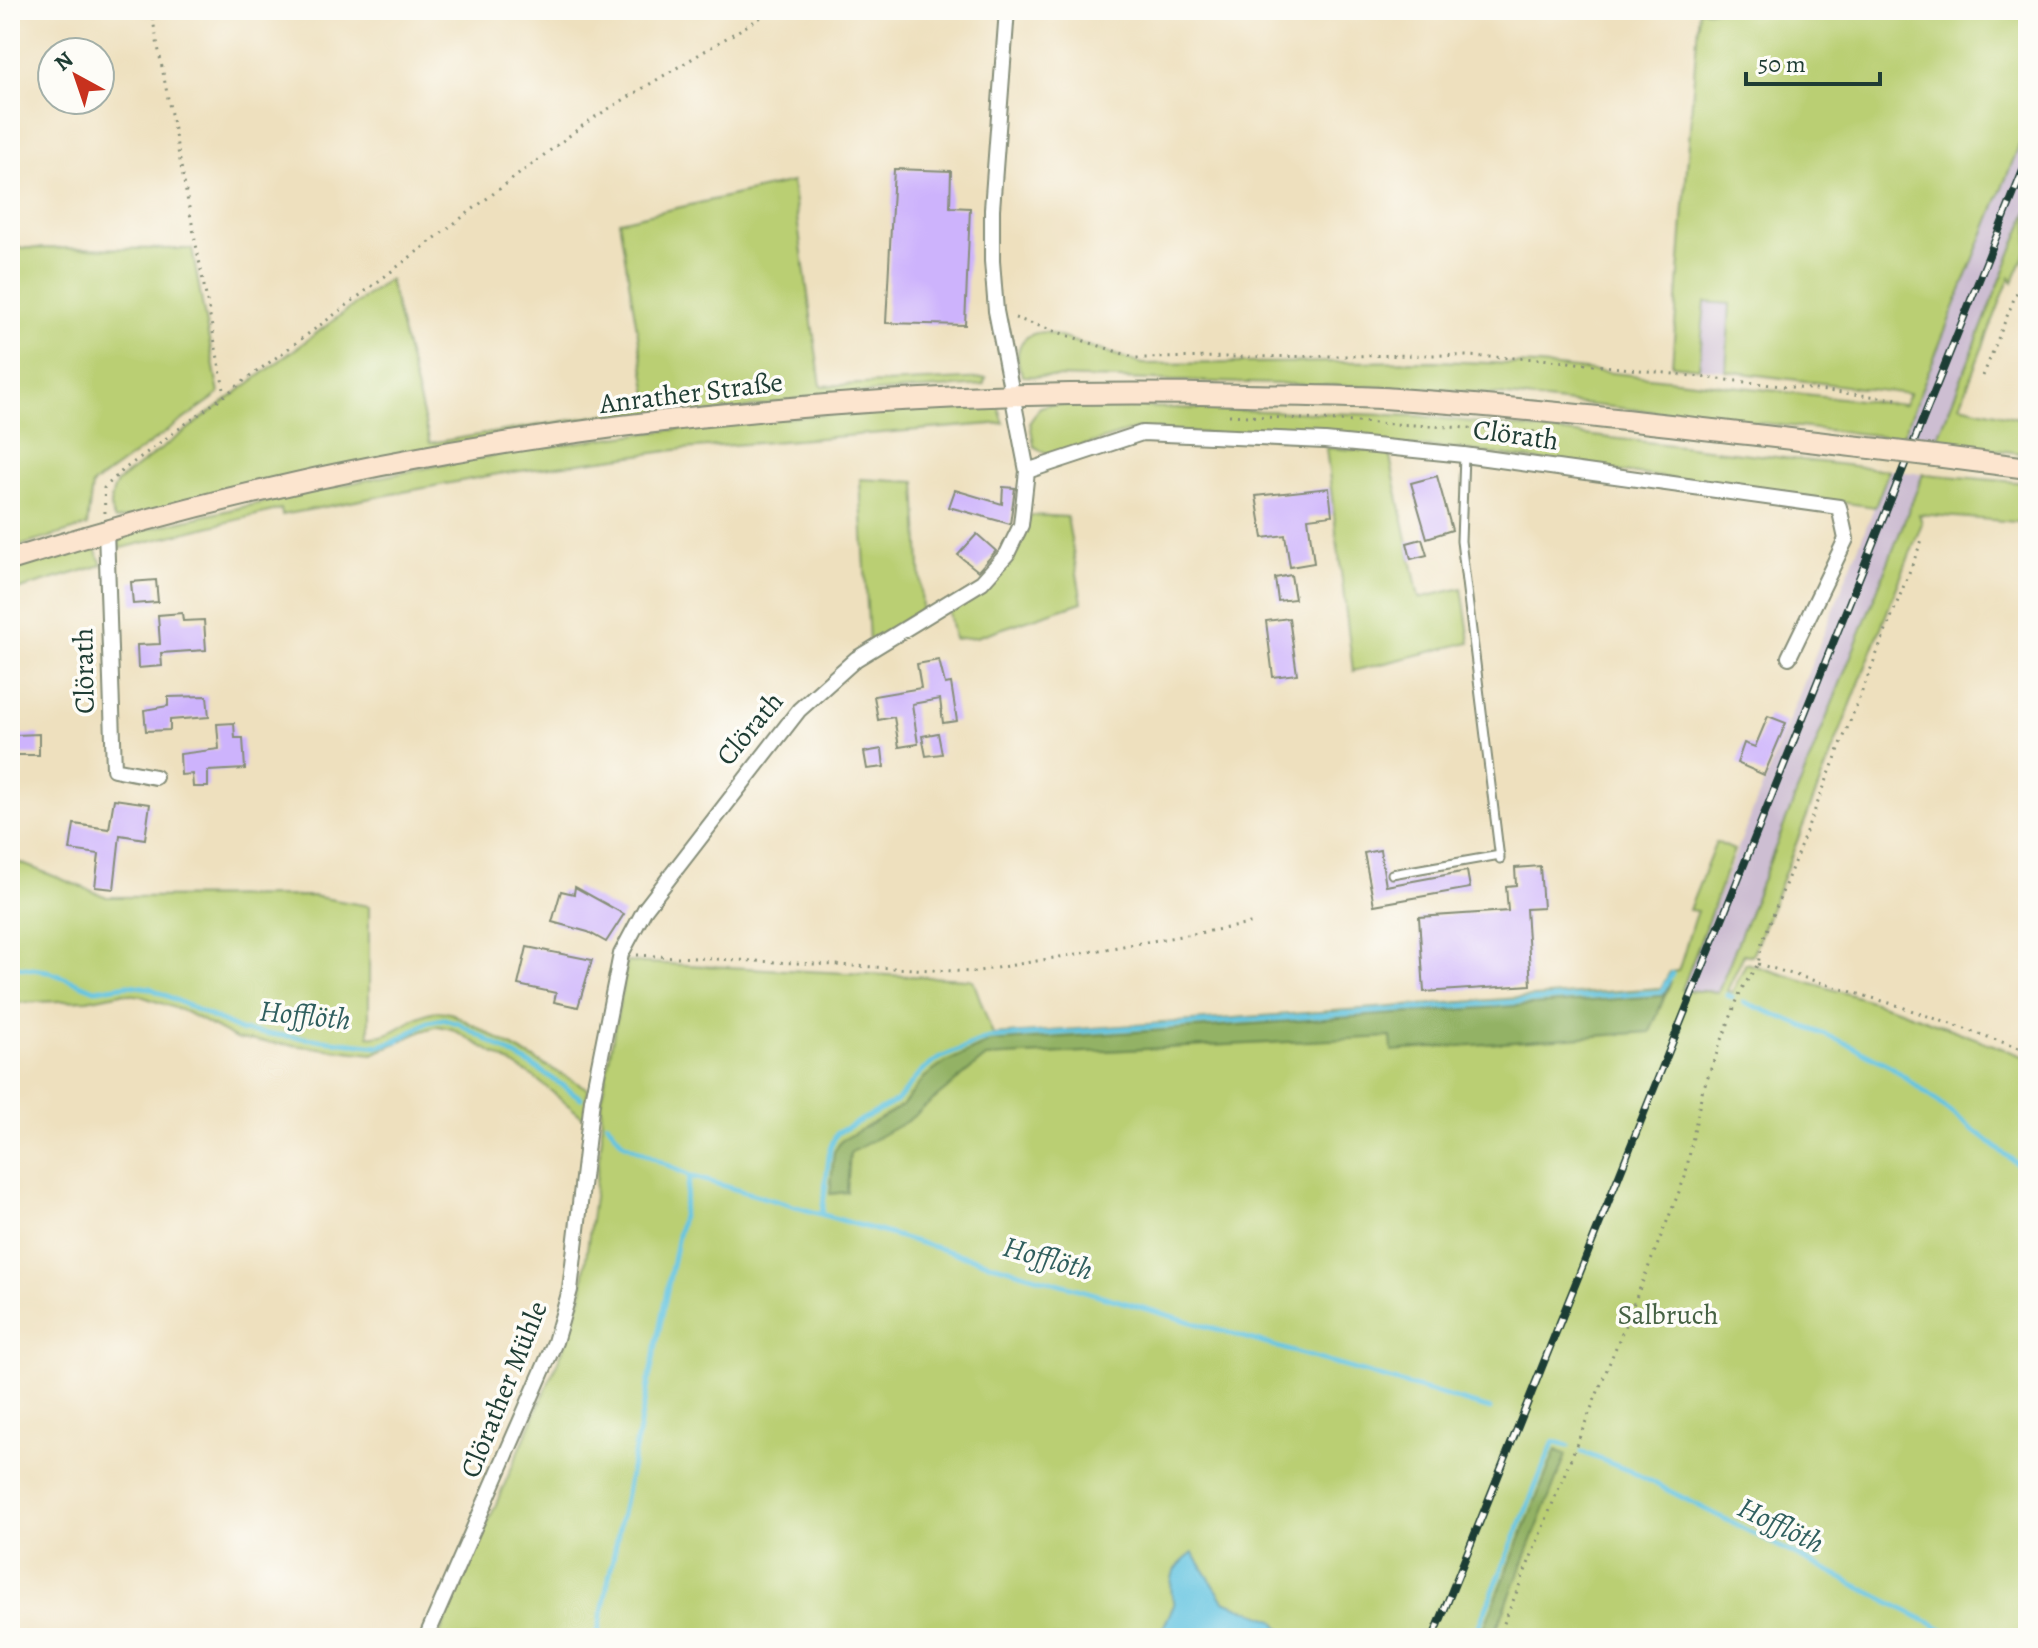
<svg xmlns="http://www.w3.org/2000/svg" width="2038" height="1648" viewBox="0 0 2038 1648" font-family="Alegreya,serif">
	<rect width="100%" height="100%" fill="#fdfcf7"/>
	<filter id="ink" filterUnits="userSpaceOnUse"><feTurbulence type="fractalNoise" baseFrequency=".0125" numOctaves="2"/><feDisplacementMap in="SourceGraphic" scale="16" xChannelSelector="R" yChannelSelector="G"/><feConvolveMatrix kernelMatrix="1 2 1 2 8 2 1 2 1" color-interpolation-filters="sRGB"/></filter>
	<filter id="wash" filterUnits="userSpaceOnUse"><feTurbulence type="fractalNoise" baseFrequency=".006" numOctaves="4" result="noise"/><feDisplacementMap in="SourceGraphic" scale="32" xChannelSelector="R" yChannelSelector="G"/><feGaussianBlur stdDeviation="1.8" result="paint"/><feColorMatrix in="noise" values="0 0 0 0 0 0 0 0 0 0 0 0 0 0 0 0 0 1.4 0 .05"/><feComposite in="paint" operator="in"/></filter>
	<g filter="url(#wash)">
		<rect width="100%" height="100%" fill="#eee0be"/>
		<!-- industrial -->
		<g fill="#cdbed2">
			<path d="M2028,123V211L1936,442L1902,438Z"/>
			<path d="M1705,301L1730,304L1726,371L1699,368Z"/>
			<path d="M1889,470L1923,474L1746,922L1456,1638H1422Z"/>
		</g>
		<!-- green -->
		<g fill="#bacf73" stroke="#6c8654" stroke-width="2">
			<path d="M1699,10H2028V123L1902,438L1442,389L1023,376C1012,354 1018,333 1045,332L1143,364L1435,361L1539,365L1904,405L1909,394L1726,371L1730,304L1705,302L1699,368L1672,365Z"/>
			<path d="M792,182L821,386L986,378L983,385L810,397L115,520C108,507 111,494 117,482L389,279L430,443L650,407L619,221Z"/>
			<path d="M2028,211V247L2013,282L2010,277L1960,405L2028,420V454L1936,442Z"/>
			<path d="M10,248L192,249L219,394L92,485L87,526L10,549Z"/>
			<path d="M989,402L998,406L1004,423L683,449L498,474L282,515L281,509L118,549L121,535C284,497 448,459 615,437C739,420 864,411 989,402Z"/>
			<path d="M1050,404L1420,416L1889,470L1875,507L1457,449L1137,429L1057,454L1045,453L1034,446L1030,422L1040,407Z"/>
			<path d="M1326,448L1389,452L1419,598L1462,588L1470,642L1353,671Z"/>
			<path d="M1923,474L2028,483V523L1919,514L1922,523L1752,956L1744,954L1727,991L1732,992L1746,963L1900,1010L2028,1058V1638H438L571,1331L581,1296L602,1136L601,1102L627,962L968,979L973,980L993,1035L1661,988L1670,972L1678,971C1686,950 1689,931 1697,911L1689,910L1716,842L1734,850L1682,990L1718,992Z"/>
			<path d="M860,479L916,482L922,609L869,642Z"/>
			<path d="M1031,515L1067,517L1082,602L976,637L954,639L949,612C998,581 1010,570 1031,515Z"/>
			<path d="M93,542L102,565L10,592V569Z"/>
			<path d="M10,859L107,897L312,896L369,906V1036C402,1039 418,1001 453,1014L585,1087L588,1090L584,1118L534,1077L452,1029L438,1026L422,1031L373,1054L236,1039L186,1012L141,996L122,993L87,1000L10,1003Z"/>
		</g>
		<!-- forest -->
		<g fill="#93b265" stroke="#59784c" stroke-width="2">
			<path d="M1671,981L1650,1032L1392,1051L1391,1037L986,1057L909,1120L850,1153L847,1192L830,1194L834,1152L841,1141L902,1106L925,1077L946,1062L990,1042L1662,996Z"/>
			<path d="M1556,1450L1566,1455L1493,1638H1480Z"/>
		</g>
		<!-- water -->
		<path fill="#63c4e1" stroke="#41808a" stroke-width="2" d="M1193,1553L1224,1601L1274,1620L1288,1638H1149L1162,1630L1174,1605C1167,1579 1172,1568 1193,1553Z"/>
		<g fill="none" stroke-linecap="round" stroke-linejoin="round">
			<!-- stream -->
			<g stroke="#63c4e1" stroke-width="5">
				<path d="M10,966L47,971L95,990L129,985L150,988L242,1031L286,1036L379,1046L398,1040L428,1022L444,1019L458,1023L540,1070L581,1098"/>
				<path d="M1727,995L1732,997"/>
				<path d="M1744,1002L1848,1044L1892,1067L2028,1172"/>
				<path d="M607,1123L623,1143L690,1176L1490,1409"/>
				<path d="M822,1214L830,1148L837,1133L897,1101L921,1072L940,1058L988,1038L1661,992L1672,974"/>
				<path d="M1582,1452L1632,1472L1960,1638"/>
				<path d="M597,1638L690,1176"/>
				<path d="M1474,1638L1554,1441L1568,1446"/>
			</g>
		</g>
		<g id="blocks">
			<!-- building -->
			<g fill="#cdb3fc">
				<path d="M894,169L951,171L950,207L970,208L965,325L886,323Z"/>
				<path d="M1437,476L1452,530L1427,538L1411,483Z"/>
				<path d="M1003,487L1015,488L1010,524L949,507L955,490L1002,504Z"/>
				<path d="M1329,488L1332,515L1308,518L1314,563L1290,567L1285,535L1263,538L1256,496Z"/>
				<path d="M977,534L996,551L978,571L958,555Z"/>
				<path d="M1422,539L1427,555L1411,559L1407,543Z"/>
				<path d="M1291,575L1295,599L1278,601L1275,578Z"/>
				<path d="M156,580L158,602L133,604L131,582Z"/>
				<path d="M182,613L183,621L204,620L206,650L161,653L162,666L138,668L137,645L160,644L158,615Z"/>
				<path d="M1289,618L1297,674L1273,677L1266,621Z"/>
				<path d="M939,660L945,684L951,683L957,721L943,723L940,699L912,704L918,744L899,747L894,717L878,720L874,696L921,688L917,664Z"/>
				<path d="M207,696L209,717L170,720V730L146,731L144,710L168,706V697Z"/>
				<path d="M1768,716L1786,723L1764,775L1737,763L1744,743L1755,747Z"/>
				<path d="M234,723L235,738H243L245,769L208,771V787H193L192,774L181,775L180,754L219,749L217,724Z"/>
				<path d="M938,733L942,754L926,756L922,736Z"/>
				<path d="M39,734V755H16L15,735Z"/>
				<path d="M882,749L884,767L867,769L864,752Z"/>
				<path d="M114,799L150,804L145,839L120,835L114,889L95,887L99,854L70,850L74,824L109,829Z"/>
				<path d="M1380,850L1386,886L1467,871L1470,888L1374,905L1364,853Z"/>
				<path d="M1540,866L1543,908L1526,909L1531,985L1424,992L1419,917L1508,911L1506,886L1516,885L1515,868Z"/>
				<path d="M575,887L624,914L606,942L588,932L552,922L561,891L574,894Z"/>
				<path d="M527,947L592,960L578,1007L554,1002L556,993L518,985Z"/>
			</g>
		</g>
	</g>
	<g filter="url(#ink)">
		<use href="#blocks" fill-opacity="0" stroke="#868e79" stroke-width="2"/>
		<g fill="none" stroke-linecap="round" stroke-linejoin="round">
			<!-- lane casing -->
			<g stroke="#868e79" stroke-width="11">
				<g id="lane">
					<path d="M1464,455L1461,541L1500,859"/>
					<path d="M1392,874L1500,855"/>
				</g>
			</g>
			<!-- street casing -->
			<g stroke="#868e79" stroke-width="18">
				<g id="street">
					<path d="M1027,471L1142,433L1325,441L1464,455L1839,507L1846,539L1789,657"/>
					<path d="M106,530L114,769L155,777"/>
					<path d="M426,1638L555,1342L570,1290L592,1100L621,954L645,909L799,710L856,659L982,582L1007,554L1021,525L1027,471L996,311L992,261V209L1007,10"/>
				</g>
			</g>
			<!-- secondary casing -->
			<g stroke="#868e79" stroke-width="24">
				<g id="secondary">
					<path d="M1943,457L2028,468"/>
					<path d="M10,560C406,434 830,384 1245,395C1296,396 1346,396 1397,399C1558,410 1718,431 1878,449"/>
				</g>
			</g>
			<!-- path -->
			<g stroke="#868e79" stroke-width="3" stroke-dasharray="2 6" stroke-linecap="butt">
				<path d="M151,10L225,395"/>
				<path d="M1015,318L1136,358L1438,355L1541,359L1897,399"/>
				<path d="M1983,376L2028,264"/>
				<path d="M1229,415L1541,432"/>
				<path d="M105,513L104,488L123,470L338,312L590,120L773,10"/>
				<path d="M637,955L973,972L1256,923"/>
				<path d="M1758,964L1896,1005L2028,1051"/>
				<path d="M1498,1638L1685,1177L1702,1092L1741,990L1758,964L1762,943L1922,540"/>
			</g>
			<!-- lane -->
			<use href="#lane" stroke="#fff" stroke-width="7"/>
			<!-- street -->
			<use href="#street" stroke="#fff" stroke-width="14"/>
			<!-- secondary -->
			<use href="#secondary" stroke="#fce5cf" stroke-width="20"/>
			<!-- rail casing -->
			<g stroke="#1f3d34" stroke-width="8">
				<path id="rail" d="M1433,1638L2028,158"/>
			</g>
			<!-- rail -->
			<use href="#rail" stroke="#fdfcf7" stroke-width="5" stroke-dasharray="15" stroke-linecap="butt"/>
			<!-- secondary-bridge casing -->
			<g stroke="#868e79" stroke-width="24" stroke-linecap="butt">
				<path id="secondary-bridge" d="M1878,449L1943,457"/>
			</g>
			<!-- secondary-bridge -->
			<use href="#secondary-bridge" stroke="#fce5cf" stroke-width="20"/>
		</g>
	</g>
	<g text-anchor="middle" stroke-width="7" stroke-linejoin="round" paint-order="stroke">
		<!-- street labels -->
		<g font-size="28" fill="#1f3d34" stroke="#fdfcf7">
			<text transform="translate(691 392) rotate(-7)" y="10">Anrather Straße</text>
			<text transform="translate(1516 434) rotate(8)" y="10">Clörath</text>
			<text transform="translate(83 671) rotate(-91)" y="10">Clörath</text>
			<text transform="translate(749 728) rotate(-50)" y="10">Clörath</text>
			<text transform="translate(503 1389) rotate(-68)" y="10">Clörather Mühle</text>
		</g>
		<!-- park labels -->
		<g font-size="28" fill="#466244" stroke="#fdfcf7">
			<text x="1668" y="1324">Salbruch</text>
		</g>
		<!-- water labels -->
		<g font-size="30" font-style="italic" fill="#305f5f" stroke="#fdfcf7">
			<text transform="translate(305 1015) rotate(6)" y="10">Hofflöth</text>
			<text transform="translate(1048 1258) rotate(16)" y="10">Hofflöth</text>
			<text transform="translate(1781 1525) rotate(26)" y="10">Hofflöth</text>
		</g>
	</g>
	<!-- margin -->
	<rect width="2038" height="1648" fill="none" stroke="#fdfcf7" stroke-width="40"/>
	<!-- north arrow -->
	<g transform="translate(76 76) rotate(320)"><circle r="38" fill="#fdfcf7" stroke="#a4b0a9" stroke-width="2"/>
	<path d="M0-6L14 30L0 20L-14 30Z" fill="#c8321e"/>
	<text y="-12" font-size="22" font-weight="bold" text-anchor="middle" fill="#1f3d34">N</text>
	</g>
	<!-- scale -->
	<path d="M1746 72v12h134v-12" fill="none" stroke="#1f3d34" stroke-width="4"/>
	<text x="1758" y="72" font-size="24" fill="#1f3d34" stroke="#fdfcf7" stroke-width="6" paint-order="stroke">50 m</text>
</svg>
